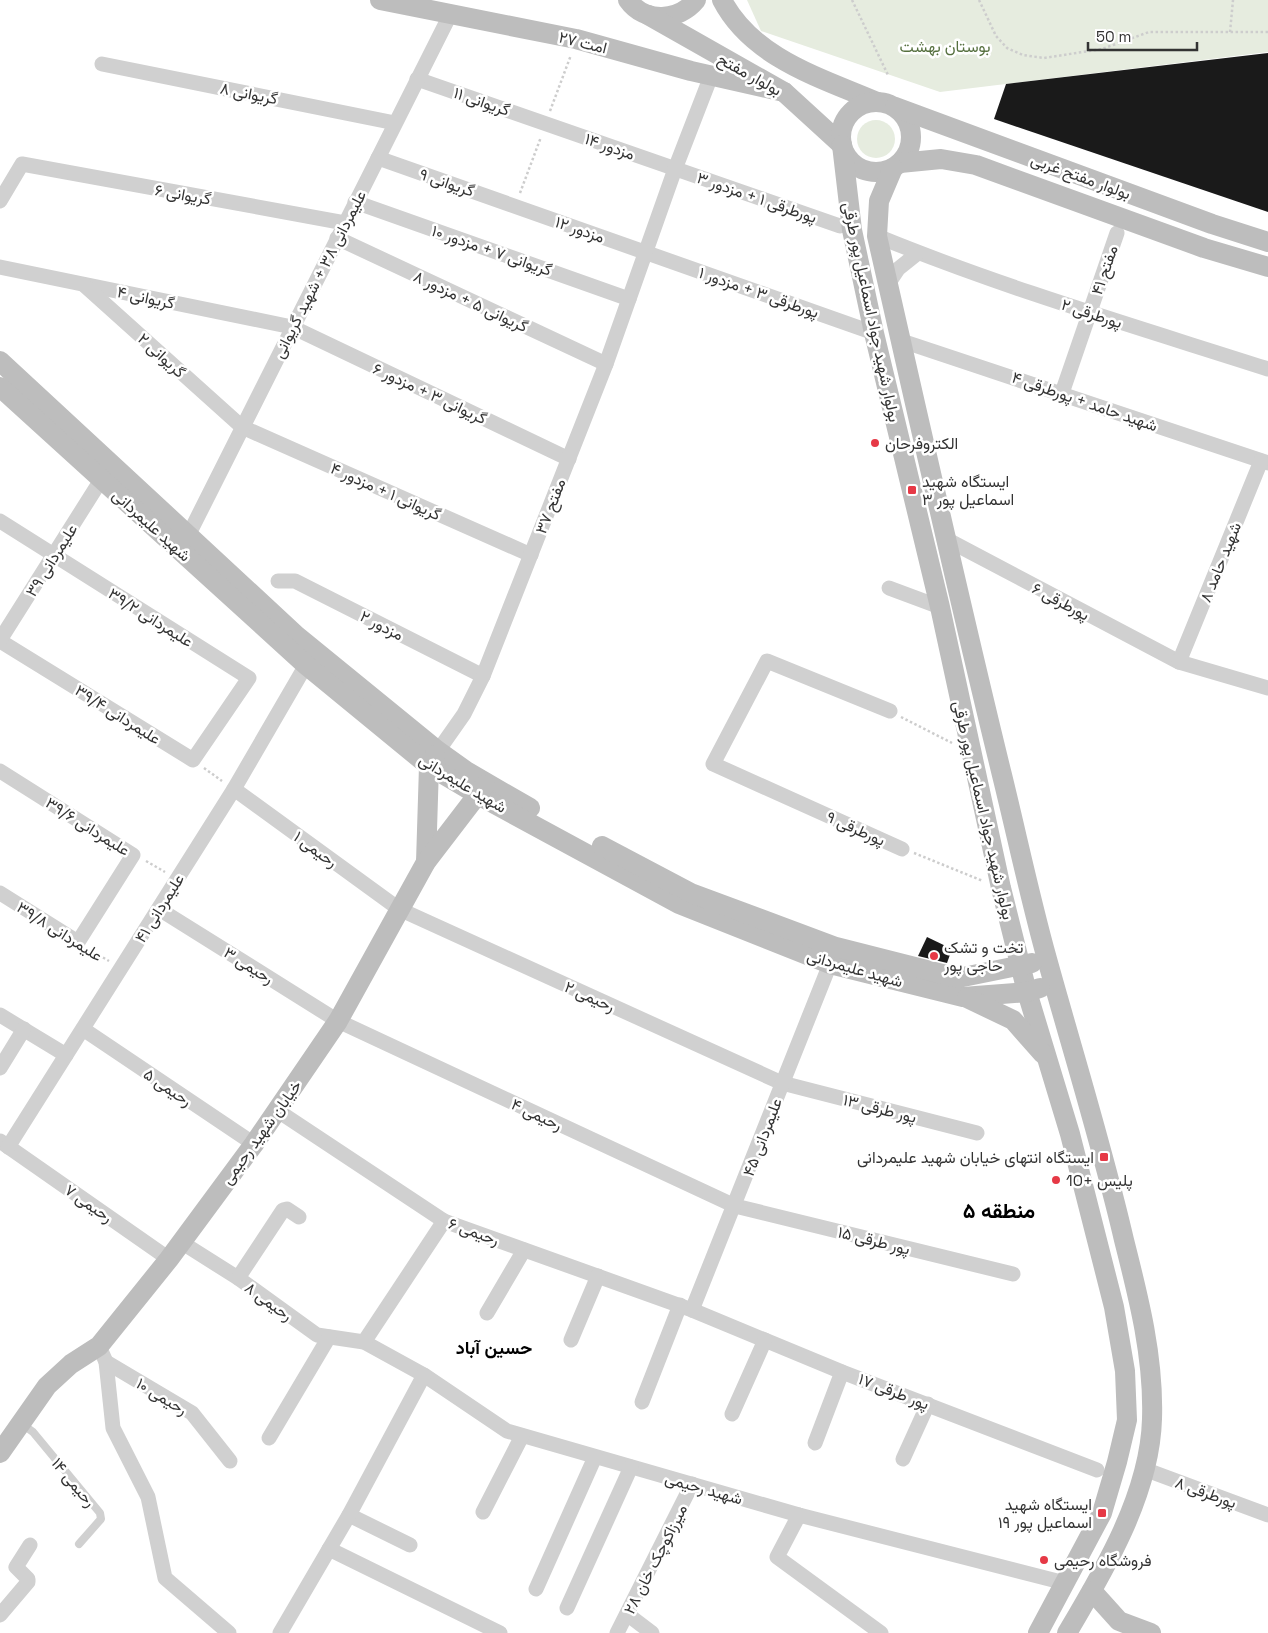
<svg xmlns="http://www.w3.org/2000/svg" width="1268" height="1633" viewBox="0 0 1268 1633" font-family="'Space Grotesk',Vazirmatn,sans-serif">
	<rect width="100%" height="100%" fill="#fff"/>
	<!-- green -->
	<g fill="#e6ecdf">
		<path d="M747,0H1268V52L940,92L761,31Z"/>
		<circle cx="876" cy="139" r="19"/>
	</g>
	<!-- building -->
	<g fill="#1a1a1a">
		<path d="M1268,53V212L994,119L1006,84Z"/>
		<path d="M927,937L952,949L947,963L918,956Z"/>
	</g>
	<g fill="none" stroke-linecap="round" stroke-linejoin="round">
		<!-- path -->
		<g stroke="#cdcdcd" stroke-width="2.5" stroke-dasharray="2.5 2.5" stroke-linecap="butt">
			<path d="M852,0L888,75"/>
			<path d="M979,0L996,36L1007,48L1023,55L1044,58L1102,49L1149,32H1268"/>
			<path d="M1230,32L1233,0"/>
			<path d="M550,111L571,55"/>
			<path d="M520,193L541,137"/>
			<path d="M901,717L952,743"/>
			<path d="M204,768L222,781"/>
			<path d="M914,853L983,881"/>
			<path d="M146,861L165,872"/>
			<path d="M90,950L109,961"/>
		</g>
		<!-- lane -->
		<path stroke="#d0d0d0" stroke-width="8" d="M22,1424L33,1432L100,1513L101,1519L79,1544"/>
		<!-- street -->
		<g stroke="#d0d0d0" stroke-width="15">
			<path d="M102,64L395,123"/>
			<path d="M417,79L840,226"/>
			<path d="M378,158L874,333"/>
			<path d="M0,201L22,164L345,223"/>
			<path d="M355,202L629,299"/>
			<path d="M877,236C1004,288 1137,327 1268,369"/>
			<path d="M337,238L606,364"/>
			<path d="M0,267L292,327L569,459"/>
			<path d="M888,284L898,269L918,253"/>
			<path d="M84,285L242,427L531,555"/>
			<path d="M902,341L1268,463"/>
			<path d="M1062,393L1117,233"/>
			<path d="M0,521L249,678L193,760L0,641"/>
			<path d="M188,536L451,13"/>
			<path d="M944,538L1179,662L1268,688"/>
			<path d="M278,581H295L483,676"/>
			<path d="M889,588L940,607"/>
			<path d="M0,640L101,480"/>
			<path d="M1179,662L1261,461"/>
			<path d="M890,711L767,661L713,764L902,849"/>
			<path d="M438,751L464,714L483,676L606,364L675,169L711,76"/>
			<path d="M0,771L133,855L78,942L0,893"/>
			<path d="M234,789L399,909L782,1083L977,1133"/>
			<path d="M159,909L338,1021L735,1206L1013,1274"/>
			<path d="M0,1015L66,1055"/>
			<path d="M83,1029L254,1144"/>
			<path d="M0,1068L24,1029"/>
			<path d="M278,1111L444,1221L692,1310L842,1372L1097,1470"/>
			<path d="M0,1141L169,1259"/>
			<path d="M8,1147L234,789L306,665"/>
			<path d="M181,1242L238,1278L317,1335L364,1342L424,1375L507,1431L799,1515L1065,1583"/>
			<path d="M238,1278L283,1210L287,1209L299,1217"/>
			<path d="M692,1310L830,964"/>
			<path d="M487,1313L524,1250"/>
			<path d="M571,1340L598,1276"/>
			<path d="M364,1342L444,1221"/>
			<path d="M99,1346L106,1362L113,1428L148,1497L165,1578L229,1633"/>
			<path d="M106,1362L192,1413L230,1461"/>
			<path d="M642,1402L680,1305"/>
			<path d="M732,1414L765,1340"/>
			<path d="M269,1438L329,1337"/>
			<path d="M815,1443L842,1372"/>
			<path d="M903,1459L928,1404"/>
			<path d="M1144,1469L1268,1515"/>
			<path d="M483,1512L522,1436"/>
			<path d="M349,1515L410,1545"/>
			<path d="M799,1515L777,1557L881,1633"/>
			<path d="M329,1549L500,1633"/>
			<path d="M536,1589L595,1457"/>
			<path d="M567,1608L631,1467"/>
			<path d="M627,1614L652,1633"/>
			<path d="M0,1615L28,1582V1579L16,1567L30,1545"/>
			<path d="M280,1633L349,1515L424,1375"/>
			<path d="M617,1633L692,1484"/>
		</g>
		<!-- secondary -->
		<g stroke="#bdbdbd" stroke-width="20">
			<path d="M380,0L576,39L691,71L784,92"/>
			<path d="M628,0C645,24 679,21 696,0"/>
			<path d="M722,0C752,58 821,78 877,102"/>
			<path d="M648,15L784,92L842,145"/>
			<circle cx="876" cy="137" r="35"/>
			<path d="M895,107L1212,224L1268,242"/>
			<path d="M842,145L852,230L874,333L940,607L1001,888L1027,992L1070,1134L1114,1307L1125,1371L1127,1420L1117,1462L1102,1513L1038,1633"/>
			<path d="M900,163L941,159L976,165L1204,248L1268,267"/>
			<path d="M893,168L879,201L877,236C918,416 958,596 1002,775C1017,836 1030,898 1047,959C1073,1053 1102,1145 1124,1240C1139,1299 1154,1358 1152,1419C1150,1494 1104,1571 1067,1633"/>
			<path d="M0,361L297,636L438,751L466,771L530,808"/>
			<path d="M0,387L306,665L429,766L478,795L679,904L830,964L963,997L1027,992L1040,988"/>
			<path d="M602,846L691,893L836,947L958,978L1032,963"/>
			<path d="M426,862L429,766L435,755"/>
			<path d="M967,998L1013,1020L1043,1054"/>
			<path d="M0,1453L47,1386L71,1364L99,1346L169,1259L254,1144L338,1021L426,862L485,785"/>
			<path d="M1092,1591L1119,1621L1151,1633"/>
		</g>
	</g>
	<!-- markers -->
	<g fill="#e63946" stroke="#fff" stroke-width="2">
		<circle cx="875" cy="443" r="5"/>
		<rect x="907" y="485" width="10" height="10" rx="2.5"/>
		<circle cx="934" cy="956" r="5"/>
		<rect x="1099" y="1152" width="10" height="10" rx="2.5"/>
		<circle cx="1056" cy="1180" r="5"/>
		<rect x="1097" y="1508" width="10" height="10" rx="2.5"/>
		<circle cx="1044" cy="1560" r="5"/>
	</g>
	<g text-anchor="middle" stroke-width="5" stroke-linejoin="round" paint-order="stroke">
		<!-- street labels -->
		<g font-size="16" fill="#333" stroke="#fff">
			<text transform="translate(583 42) rotate(14)" y="6">امت ۲۷</text>
			<text transform="translate(750 74) rotate(29)" y="6">بولوار مفتح</text>
			<text transform="translate(249 93) rotate(11)" y="6">گریوانی ۸</text>
			<text transform="translate(482 101) rotate(19)" y="6">گریوانی ۱۱</text>
			<text transform="translate(610 146) rotate(19)" y="6">مزدور ۱۴</text>
			<text transform="translate(1081 176) rotate(20)" y="6">بولوار مفتح غربی</text>
			<text transform="translate(447 182) rotate(19)" y="6">گریوانی ۹</text>
			<text transform="translate(183 194) rotate(10)" y="6">گریوانی ۶</text>
			<text transform="translate(757 197) rotate(19)" y="6">پورطرقی ۱ + مزدور ۳</text>
			<text transform="translate(580 229) rotate(19)" y="6">مزدور ۱۲</text>
			<text transform="translate(492 250) rotate(19)" y="6">گریوانی ۷ + مزدور ۱۰</text>
			<text transform="translate(1104 270) rotate(-71)" y="6">مفتح ۴۱</text>
			<text transform="translate(319 274) rotate(-63)" y="6">علیمردانی ۳۸ + شهید گریوانی</text>
			<text transform="translate(759 292) rotate(19)" y="6">پورطرقی ۳ + مزدور ۱</text>
			<text transform="translate(146 297) rotate(12)" y="6">گریوانی ۴</text>
			<text transform="translate(471 301) rotate(25)" y="6">گریوانی ۵ + مزدور ۸</text>
			<text transform="translate(872 312) rotate(78)" y="6">بولوار شهید جواد اسماعیل پور طرقی</text>
			<text transform="translate(1092 313) rotate(18)" y="6">پورطرقی ۲</text>
			<text transform="translate(162 355) rotate(42)" y="6">گریوانی ۲</text>
			<text transform="translate(430 393) rotate(25)" y="6">گریوانی ۳ + مزدور ۶</text>
			<text transform="translate(1085 401) rotate(19)" y="6">شهید حامد + پورطرقی ۴</text>
			<text transform="translate(386 491) rotate(24)" y="6">گریوانی ۱ + مزدور ۴</text>
			<text transform="translate(550 506) rotate(-69)" y="6">مفتح ۳۷</text>
			<text transform="translate(152 525) rotate(42)" y="6">شهید علیمردانی</text>
			<text transform="translate(51 560) rotate(-58)" y="6">علیمردانی ۳۹</text>
			<text transform="translate(1220 562) rotate(-68)" y="6">شهید حامد ۸</text>
			<text transform="translate(1061 601) rotate(28)" y="6">پورطرقی ۶</text>
			<text transform="translate(151 617) rotate(32)" y="6">علیمردانی ۳۹/۲</text>
			<text transform="translate(382 625) rotate(27)" y="6">مزدور ۲</text>
			<text transform="translate(118 714) rotate(32)" y="6">علیمردانی ۳۹/۴</text>
			<text transform="translate(463 783) rotate(31)" y="6">شهید علیمردانی</text>
			<text transform="translate(984 810) rotate(77)" y="6">بولوار شهید جواد اسماعیل پور طرقی</text>
			<text transform="translate(88 826) rotate(32)" y="6">علیمردانی ۳۹/۶</text>
			<text transform="translate(856 828) rotate(24)" y="6">پورطرقی ۹</text>
			<text transform="translate(316 849) rotate(36)" y="6">رحیمی ۱</text>
			<text transform="translate(159 908) rotate(-58)" y="6">علیمردانی ۴۱</text>
			<text transform="translate(60 931) rotate(32)" y="6">علیمردانی ۳۹/۸</text>
			<text transform="translate(249 965) rotate(32)" y="6">رحیمی ۳</text>
			<text transform="translate(855 968) rotate(16)" y="6">شهید علیمردانی</text>
			<text transform="translate(590 996) rotate(24)" y="6">رحیمی ۲</text>
			<text transform="translate(168 1087) rotate(34)" y="6">رحیمی ۵</text>
			<text transform="translate(880 1108) rotate(14)" y="6">پور طرقی ۱۳</text>
			<text transform="translate(537 1114) rotate(25)" y="6">رحیمی ۴</text>
			<text transform="translate(261 1132) rotate(-54)" y="6">خیابان شهید رحیمی</text>
			<text transform="translate(762 1137) rotate(-69)" y="6">علیمردانی ۴۵</text>
			<text transform="translate(89 1203) rotate(35)" y="6">رحیمی ۷</text>
			<text transform="translate(474 1231) rotate(20)" y="6">رحیمی ۶</text>
			<text transform="translate(874 1240) rotate(14)" y="6">پور طرقی ۱۵</text>
			<text transform="translate(269 1301) rotate(36)" y="6">رحیمی ۸</text>
			<text transform="translate(894 1391) rotate(21)" y="6">پور طرقی ۱۷</text>
			<text transform="translate(162 1396) rotate(31)" y="6">رحیمی ۱۰</text>
			<text transform="translate(74 1482) rotate(50)" y="6">رحیمی ۱۴</text>
			<text transform="translate(704 1488) rotate(16)" y="6">شهید رحیمی</text>
			<text transform="translate(1206 1492) rotate(20)" y="6">پورطرقی ۸</text>
			<text transform="translate(655 1559) rotate(-63)" y="6">میرزاکوچک خان ۲۸</text>
		</g>
		<!-- park labels -->
		<g font-size="16" fill="#56703f" stroke="#fff">
			<text x="945" y="52">بوستان بهشت</text>
		</g>
		<!-- poi labels -->
		<g font-size="16" fill="#333" stroke="#fff" text-anchor="start">
			<text x="885" y="449">الکتروفرحان</text>
			<text x="922" y="487">ایستگاه شهید<tspan x="922" dy="18">اسماعیل پور ۳</tspan></text>
			<text x="944" y="953">تخت و تشک<tspan x="944" dy="18">حاجی پور</tspan></text>
			<text x="1094" y="1163" text-anchor="end">ایستگاه انتهای خیابان شهید علیمردانی</text>
			<text x="1066" y="1186">پلیس +10</text>
			<text x="1092" y="1510" text-anchor="end">ایستگاه شهید<tspan x="1092" dy="18">اسماعیل پور ۱۹</tspan></text>
			<text x="1054" y="1566">فروشگاه رحیمی</text>
		</g>
		<!-- neighbourhood labels -->
		<g font-size="18" font-weight="bold" fill="#000" stroke="#fff">
			<text x="494" y="1354">حسین آباد</text>
		</g>
		<!-- district labels -->
		<g font-size="21" font-weight="bold" fill="#000" stroke="#fff">
			<text x="999" y="1218">منطقه ۵</text>
		</g>
	</g>
	<!-- scale -->
	<path d="M1088 42v8h109v-8" fill="none" stroke="#333333" stroke-width="2.5"/>
	<text x="1096" y="42" font-size="15" fill="#333333" stroke="#ffffff" stroke-width="4" paint-order="stroke">50 m</text>
</svg>
